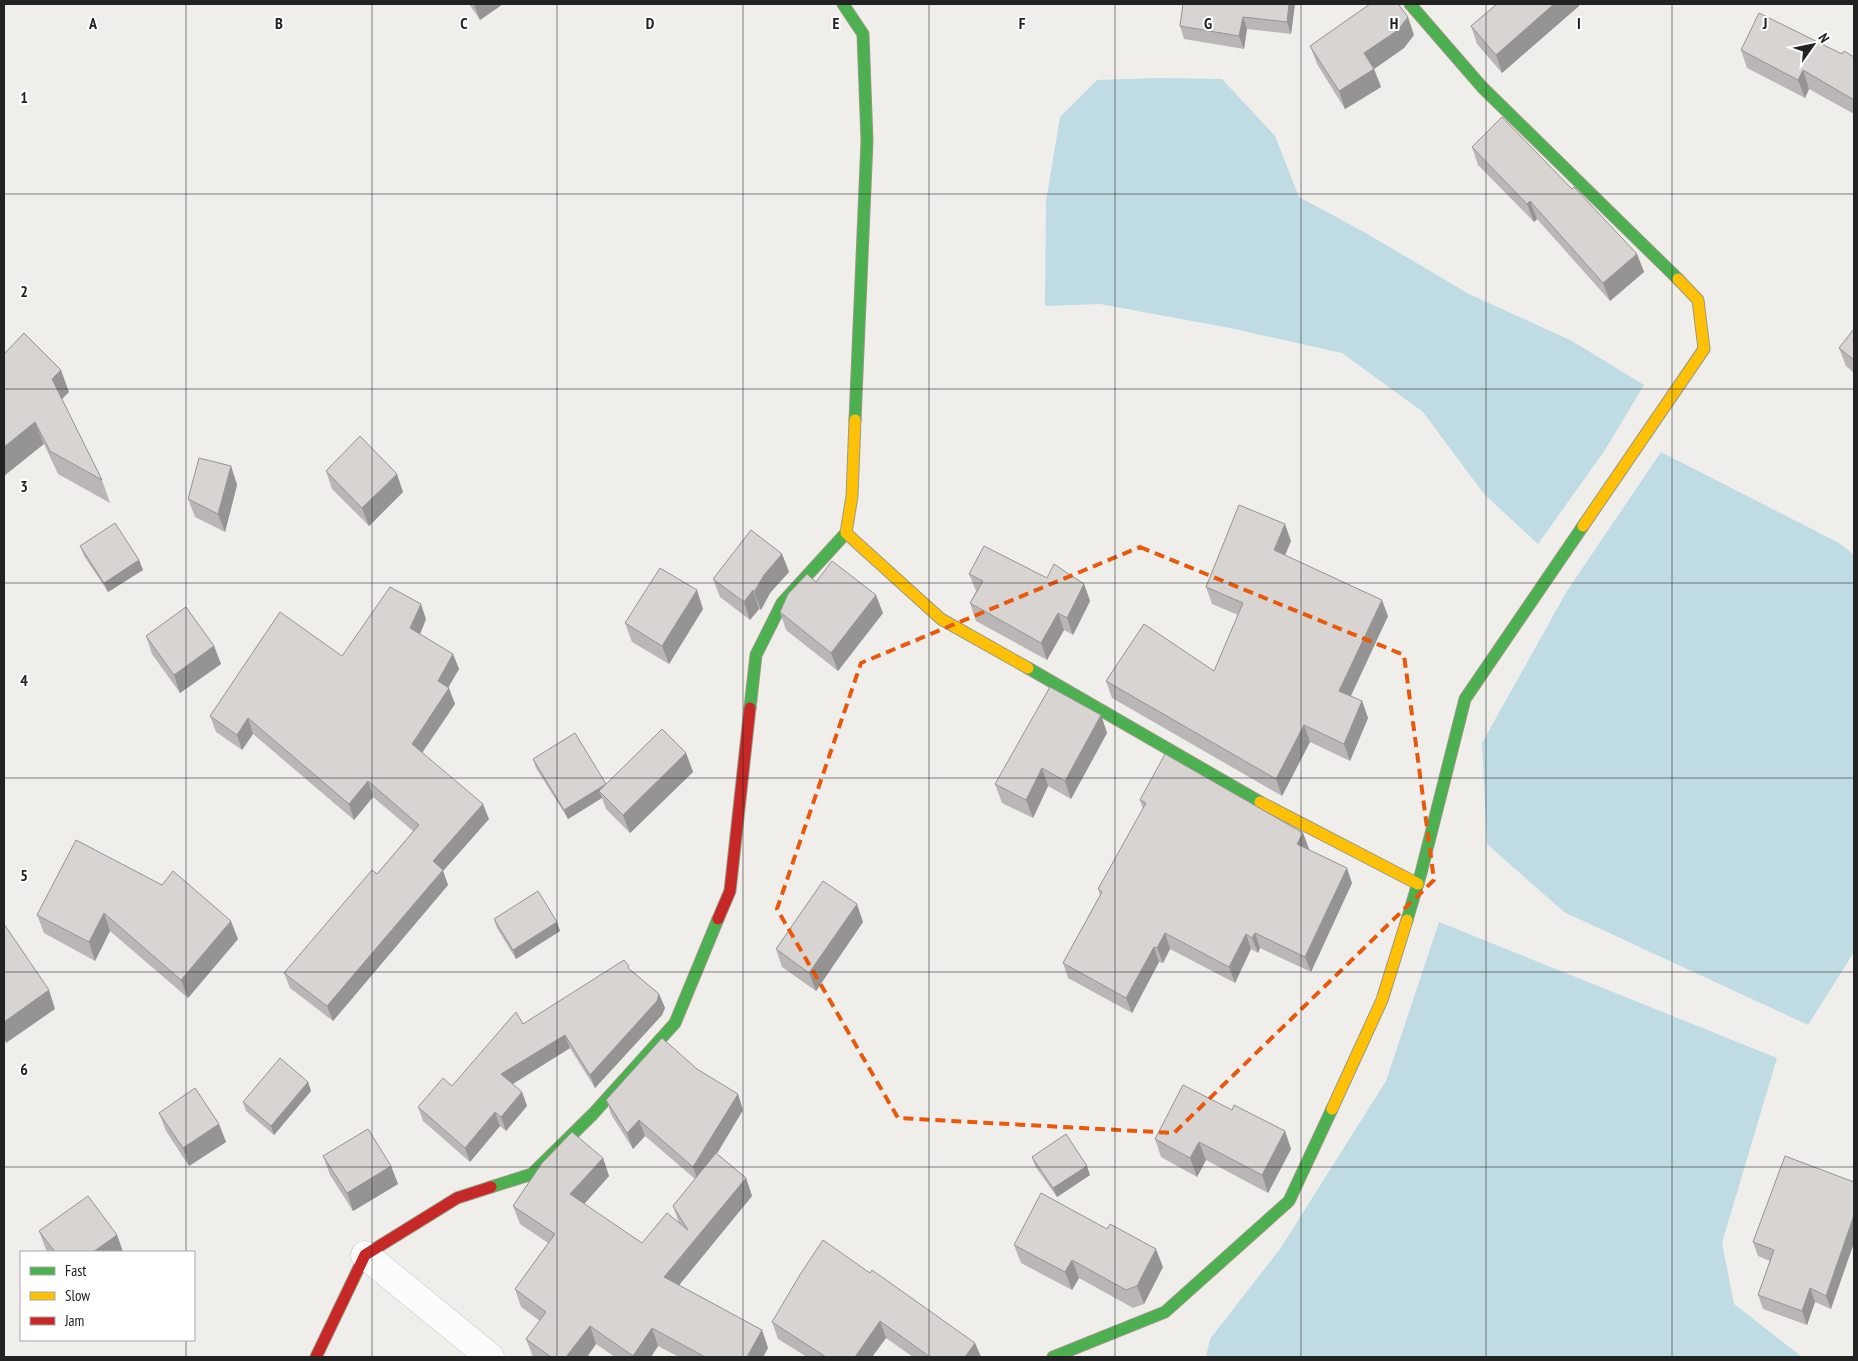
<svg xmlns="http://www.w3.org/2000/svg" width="1858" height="1361" viewBox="0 0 1858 1361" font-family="'PT Sans Narrow',sans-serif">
	<rect width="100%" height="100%" fill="#f0eeeb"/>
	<!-- water -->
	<g fill="#bfdbe3">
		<path d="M1157,78L1222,79L1275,136L1299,197L1364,232L1469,294L1572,341L1644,385L1605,450L1538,544L1484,494L1423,412L1342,353L1230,328L1100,304L1045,306L1046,201L1060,117L1097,80Z"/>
		<path d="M1661,452L1839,543L1854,555V952L1808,1025L1564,912L1487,844L1482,743L1567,591Z"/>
		<path d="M1439,922L1777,1058L1722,1243L1734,1304L1802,1357H1206L1210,1339L1280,1249L1386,1081Z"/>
	</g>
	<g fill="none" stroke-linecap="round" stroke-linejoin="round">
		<!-- street casing -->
		<g stroke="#c9c8c7" stroke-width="29">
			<path id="street" d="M365,1255L490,1357"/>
		</g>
		<!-- fast casing -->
		<g stroke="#999a82" stroke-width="13">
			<g id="fast">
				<path d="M843,4L863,34L867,141L855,420"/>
				<path d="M1410,4L1482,87L1678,279"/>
				<path d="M1028,668L1260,802"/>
				<path d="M750,708L756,655L782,603L846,533"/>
				<path d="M1407,920L1421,873L1465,699L1583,526"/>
				<path d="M491,1187L532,1174L593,1114L675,1023L718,919"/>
				<path d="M1053,1357L1165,1312L1289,1201L1332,1109"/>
			</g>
		</g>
		<!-- slow casing -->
		<g stroke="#999a82" stroke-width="13">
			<g id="slow">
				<path d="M855,420L852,496L846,533L941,619L1028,668"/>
				<path d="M1583,526L1704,349L1698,300L1678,279"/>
				<path d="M1260,802L1418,884"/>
				<path d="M1332,1109L1382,1000L1407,920"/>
			</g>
		</g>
		<!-- jam casing -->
		<g stroke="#999a82" stroke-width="13">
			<g id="jam">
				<path d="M718,919L730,891L750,708"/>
				<path d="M316,1357L365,1255L457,1198L491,1187"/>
			</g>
		</g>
		<!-- street -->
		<use href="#street" stroke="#fdfcfc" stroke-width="28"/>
		<!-- fast -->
		<use href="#fast" stroke="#4caf50" stroke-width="11"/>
		<!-- slow -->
		<use href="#slow" stroke="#ffc107" stroke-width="11"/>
		<!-- jam -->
		<use href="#jam" stroke="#c62828" stroke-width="11"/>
	</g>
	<!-- wall -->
	<g fill="#b9b6b5">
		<path d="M469,4H503L480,20Z"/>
		<path d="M1183,4H1295L1291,34L1247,29L1244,49L1184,39L1180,26Z"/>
		<path d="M1497,4H1579V6L1502,73L1477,44L1471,26Z"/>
		<path d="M1414,35L1404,48L1374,69L1381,87L1345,109L1317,64L1310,46Z"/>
		<path d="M1741,50L1842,54L1854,57V114L1809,89L1805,98L1747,68Z"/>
		<path d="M1472,147L1572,189L1637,254L1644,272L1610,301L1537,219L1534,222L1478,165Z"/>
		<path d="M1854,329V373L1846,366L1839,348Z"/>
		<path d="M4,354L69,392L62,399L102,480L110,503L58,474L44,444Z"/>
		<path d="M231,466L237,485L225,532L195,517L188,499Z"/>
		<path d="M326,471L403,492L369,526L332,489Z"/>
		<path d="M1291,541L1285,555L1388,616L1351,696L1362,701L1368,718L1350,761L1310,742L1282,796L1112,698L1106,681L1214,671L1238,615L1212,604L1206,587Z"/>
		<path d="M80,546L139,560L143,570L108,592L84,556Z"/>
		<path d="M782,554L789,572L770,593L761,610L759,609L750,620L720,597L713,579Z"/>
		<path d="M969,574L1047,578L1084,584L1090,601L1073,635L1064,630L1047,660L976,621L970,603L976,591Z"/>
		<path d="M816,582L883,613L838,671L786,630L780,612Z"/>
		<path d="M703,609L669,664L632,642L625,623Z"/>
		<path d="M426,619L420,634L453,654L459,669L448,688L455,704L422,752L489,819L443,871L448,885L333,1021L290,988L284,973L377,874L413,831L373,797L354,820L253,734L242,750L216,732L210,716L342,656Z"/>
		<path d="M146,636L214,646L221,664L180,693L152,654Z"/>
		<path d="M1101,715L1107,733L1071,799L1048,786L1033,818L1002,803L995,784Z"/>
		<path d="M686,753L693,772L630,833L606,809L602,798L568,819L536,768L533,759L606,784Z"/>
		<path d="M1140,800L1303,833L1309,849L1308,850L1352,883L1311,972L1260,948L1258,953L1251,949L1235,983L1170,949L1163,963L1159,962L1132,1013L1068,978L1063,963L1100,895L1098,889L1143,809Z"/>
		<path d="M76,840L238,939L188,998L110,931L95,961L44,933L37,915Z"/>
		<path d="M494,919L557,922L560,931L516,959L497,928Z"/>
		<path d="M863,922L816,991L782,967L776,949Z"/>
		<path d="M631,970L659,994L665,1008L662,1015L595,1088L570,1048L513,1084L522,1092L527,1106L506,1131L500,1126L470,1162L423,1121L418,1107L452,1086L523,1024Z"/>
		<path d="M308,1082L311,1091L274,1135L246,1111L243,1102Z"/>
		<path d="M606,1100L743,1110L717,1154L746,1178L752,1196L679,1285L762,1330L768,1348L763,1357H679L658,1346L651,1357H615L596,1344L587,1357H533L526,1339L540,1321L521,1307L515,1289L548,1243L520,1224L513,1206L603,1158L609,1176L584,1204L642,1243L679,1223L673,1206L695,1179L645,1136L633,1149L612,1116Z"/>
		<path d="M1232,1110L1285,1131L1291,1149L1268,1193L1206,1160L1197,1177L1161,1157L1155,1139Z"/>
		<path d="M159,1113L219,1124L226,1142L189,1166L166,1131Z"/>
		<path d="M323,1156L391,1166L398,1184L353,1211L330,1175Z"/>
		<path d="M1032,1157L1090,1175L1057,1197L1035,1166Z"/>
		<path d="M1854,1182L1831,1309L1815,1302L1807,1325L1763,1309L1758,1295L1770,1261L1758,1256L1753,1242Z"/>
		<path d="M39,1231L117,1235L123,1252H48L46,1250Z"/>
		<path d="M1014,1245L1163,1267L1144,1304L1133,1308L1079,1278L1072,1290L1021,1263Z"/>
		<path d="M870,1273L975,1343L981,1357H913L886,1338L872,1357H807L778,1339L772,1322Z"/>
	</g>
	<!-- shaded-wall -->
	<g fill="#969493">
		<path d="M474,4H503L480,20Z"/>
		<path d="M1289,4H1295L1291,34L1287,22Z"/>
		<path d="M1554,4H1579V6L1502,73L1496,55Z"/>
		<path d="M1243,17L1247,29L1244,49L1239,36Z"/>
		<path d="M1408,17L1414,35L1404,48L1374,69L1381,87L1345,109L1339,91L1364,53Z"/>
		<path d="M1803,70L1809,89L1805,98L1798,80Z"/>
		<path d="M1530,201L1537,219L1534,222L1527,204Z"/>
		<path d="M1637,254L1644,272L1610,301L1603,283Z"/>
		<path d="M61,370L69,392L60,401L52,379Z"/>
		<path d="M35,422L44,444L4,476V447Z"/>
		<path d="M231,466L237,485L225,532L218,514Z"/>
		<path d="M397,474L403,492L369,526L362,508Z"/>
		<path d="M1285,524L1291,541L1280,567L1274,550Z"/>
		<path d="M782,554L789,572L770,593L761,610L754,592L764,575Z"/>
		<path d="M139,560L143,570L108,592L104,583Z"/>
		<path d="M1084,584L1090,601L1073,635L1067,618Z"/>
		<path d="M697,590L703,609L669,664L662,646Z"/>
		<path d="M753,590L759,609L750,620L744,602Z"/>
		<path d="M876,595L883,613L838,671L831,653Z"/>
		<path d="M1382,600L1388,616L1345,708L1339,691Z"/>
		<path d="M421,604L426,619L416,644L410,628Z"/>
		<path d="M1058,613L1064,630L1047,660L1041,643Z"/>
		<path d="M214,646L221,664L180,693L174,675Z"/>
		<path d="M453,654L459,669L443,696L438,681Z"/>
		<path d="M449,688L455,704L418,759L412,744Z"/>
		<path d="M1362,701L1368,718L1350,761L1344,744Z"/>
		<path d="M1101,715L1107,733L1071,799L1065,781Z"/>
		<path d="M248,718L253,734L242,750L237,735Z"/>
		<path d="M1304,725L1310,742L1282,796L1276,779Z"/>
		<path d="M686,753L693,772L630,833L623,815Z"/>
		<path d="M1042,768L1048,786L1033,818L1026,800Z"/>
		<path d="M368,781L373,797L354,820L349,804Z"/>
		<path d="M606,784L599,791L602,798L568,819L564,810Z"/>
		<path d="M483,804L489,819L443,871L448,885L333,1021L327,1006L433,861Z"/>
		<path d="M1303,833L1309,849L1302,860L1297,844Z"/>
		<path d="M1347,868L1352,883L1311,972L1305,957Z"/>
		<path d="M857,904L863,922L816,991L809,973Z"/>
		<path d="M104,913L110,931L95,961L89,942Z"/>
		<path d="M231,921L238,939L188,998L181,980Z"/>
		<path d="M557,922L560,931L516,959L513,950Z"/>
		<path d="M1165,933L1170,949L1163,963L1157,948Z"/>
		<path d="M1255,933L1260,948L1258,953L1252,938Z"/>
		<path d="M1246,934L1251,949L1235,983L1229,967Z"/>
		<path d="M1154,947L1159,962L1132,1013L1126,998Z"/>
		<path d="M49,990L55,1009L6,1043L4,1037V1022Z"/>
		<path d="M659,994L665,1008L662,1015L595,1088L590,1075Z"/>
		<path d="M565,1035L570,1048L506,1088L501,1074Z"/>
		<path d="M308,1082L311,1091L274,1135L271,1126Z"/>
		<path d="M522,1092L527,1106L506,1131L501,1117Z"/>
		<path d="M738,1094L743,1110L699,1183L693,1167Z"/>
		<path d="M495,1112L500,1126L470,1162L465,1148Z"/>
		<path d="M639,1120L645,1136L633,1149L627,1133Z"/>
		<path d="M219,1124L226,1142L189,1166L183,1148Z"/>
		<path d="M1285,1131L1291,1149L1268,1193L1262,1175Z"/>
		<path d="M1199,1142L1206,1160L1197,1177L1190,1158Z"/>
		<path d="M603,1158L609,1176L577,1212L570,1194Z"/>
		<path d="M391,1166L398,1184L353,1211L347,1193Z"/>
		<path d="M1087,1166L1090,1175L1057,1197L1053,1188Z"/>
		<path d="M746,1178L752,1196L671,1295L664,1277Z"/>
		<path d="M1854,1215V1243L1831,1309L1826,1296Z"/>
		<path d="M117,1235L123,1252H93Z"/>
		<path d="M1156,1249L1163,1267L1144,1304L1137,1286Z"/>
		<path d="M1072,1260L1079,1278L1072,1290L1065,1272Z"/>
		<path d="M1810,1288L1815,1302L1807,1325L1802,1311Z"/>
		<path d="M880,1321L886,1338L872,1357H855Z"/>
		<path d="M590,1326L596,1344L587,1357H566Z"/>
		<path d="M652,1328L658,1346L651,1357H634L633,1356Z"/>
		<path d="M762,1330L768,1348L763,1357H747Z"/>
		<path d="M975,1343L981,1357H965Z"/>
	</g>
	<!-- building -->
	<g fill="#d7d4d2" stroke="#969493">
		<path d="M1183,4H1289L1287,22L1243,17L1239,36L1180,26Z"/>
		<path d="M1370,4H1398L1408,17L1398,30L1364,53L1374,69L1339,91L1310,46Z"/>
		<path d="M1497,4H1554L1496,55L1471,26Z"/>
		<path d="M1759,13L1842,54L1844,51L1854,57V100L1803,70L1798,80L1741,50Z"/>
		<path d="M1502,117L1572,189L1574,187L1637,254L1603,283L1530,201L1527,204L1472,147Z"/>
		<path d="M1854,329V360L1839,348Z"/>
		<path d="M24,333L61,370L52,379L102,480L50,451L35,422L4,447V354Z"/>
		<path d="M360,436L397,474L362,508L326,471Z"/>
		<path d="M199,458L231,466L218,514L188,499Z"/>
		<path d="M1239,505L1285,524L1274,550L1382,600L1339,691L1362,701L1344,744L1304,725L1276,779L1106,681L1144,624L1214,671L1243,603L1206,587Z"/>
		<path d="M115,523L139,560L104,583L80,546Z"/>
		<path d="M751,530L782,554L764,575L754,592L753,590L744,602L713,579Z"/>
		<path d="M984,546L1047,578L1054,564L1084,584L1067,618L1058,613L1041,643L970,603L983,581L969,574Z"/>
		<path d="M832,561L876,595L831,653L780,612L788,594L807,574L816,582Z"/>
		<path d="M660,568L697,590L662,646L625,623Z"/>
		<path d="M390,587L421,604L410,628L453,654L438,681L449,688L412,744L483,804L433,861L443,870L327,1006L284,973L372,870L377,874L419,825L368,781L349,804L248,718L237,735L210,716L280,612L342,656Z"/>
		<path d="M186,607L214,646L174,675L146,636Z"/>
		<path d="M1050,687L1101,715L1065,781L1042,768L1026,800L995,784Z"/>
		<path d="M662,729L686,753L623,815L599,791Z"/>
		<path d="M575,733L606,784L564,810L533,759Z"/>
		<path d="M1165,754L1303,833L1297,844L1347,868L1305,957L1255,933L1252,938L1246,934L1229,967L1165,933L1157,948L1154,947L1126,998L1063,963L1102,892L1098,889L1146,803L1140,800Z"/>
		<path d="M76,840L162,885L173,871L231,921L181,980L104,913L89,942L37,915Z"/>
		<path d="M823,881L857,904L809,973L776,949Z"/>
		<path d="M538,891L557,922L513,950L494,919Z"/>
		<path d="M4,924L49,990L4,1022Z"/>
		<path d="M624,960L629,966L628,968L659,994L657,1001L590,1075L565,1035L501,1074L522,1092L501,1117L495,1112L465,1148L418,1107L443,1078L452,1086L516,1012L523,1024Z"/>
		<path d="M662,1038L697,1069L738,1094L693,1167L639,1120L627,1133L606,1100Z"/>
		<path d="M280,1058L308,1082L271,1126L243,1102Z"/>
		<path d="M1183,1085L1232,1110L1234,1105L1285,1131L1262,1175L1199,1142L1190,1158L1155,1139Z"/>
		<path d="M195,1088L219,1124L183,1148L159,1113Z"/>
		<path d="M368,1129L391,1166L347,1193L323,1156Z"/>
		<path d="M572,1132L603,1158L570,1194L642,1243L667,1213L688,1230L673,1206L716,1153L746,1178L664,1277L762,1330L747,1357H705L652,1328L633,1356L590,1326L566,1357H551L526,1339L546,1312L515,1289L555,1234L513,1206L542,1163Z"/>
		<path d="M1066,1134L1087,1166L1053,1188L1032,1157Z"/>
		<path d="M1785,1156L1854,1182V1215L1826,1296L1810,1288L1802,1311L1758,1295L1774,1250L1753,1242Z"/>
		<path d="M1041,1193L1107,1229L1110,1224L1156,1249L1137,1286L1126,1290L1072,1260L1065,1272L1014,1245Z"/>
		<path d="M88,1196L117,1235L93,1252H55L39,1231Z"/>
		<path d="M823,1240L870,1273L872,1270L975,1343L965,1357H930L880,1321L855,1357H826L772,1322L801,1273Z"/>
	</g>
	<!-- marked area -->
	<path fill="none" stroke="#e8590c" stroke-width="4" stroke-dasharray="10 6" stroke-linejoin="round" d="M1140,547L1404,655L1434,880L1174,1133L898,1118L777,909L861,663Z"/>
	<!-- grid -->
	<path fill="none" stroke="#222" stroke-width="1" stroke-opacity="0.55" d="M186,4V1252M372,4V1357M557,4V1357M743,4V1357M929,4V1357M1115,4V1357M1301,4V1357M1486,4V1357M1672,4V1357M4,194H1854M4,389H1854M4,583H1854M4,778H1854M4,972H1854M4,1167H1854M186,1340V1357"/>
	<g font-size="16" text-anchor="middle" font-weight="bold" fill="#222" stroke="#fff" stroke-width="4" stroke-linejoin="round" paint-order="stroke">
		<text x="93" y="29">A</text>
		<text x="279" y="29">B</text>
		<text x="464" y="29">C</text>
		<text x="650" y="29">D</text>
		<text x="836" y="29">E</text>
		<text x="1022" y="29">F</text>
		<text x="1208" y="29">G</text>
		<text x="1394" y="29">H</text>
		<text x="1579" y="29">I</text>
		<text x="1765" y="29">J</text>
		<text x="24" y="103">1</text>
		<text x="24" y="297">2</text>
		<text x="24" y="492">3</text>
		<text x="24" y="686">4</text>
		<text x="24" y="881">5</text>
		<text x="24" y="1075">6</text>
	</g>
	<!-- border -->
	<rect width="1858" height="1361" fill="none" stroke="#222222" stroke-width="10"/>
	<!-- legend -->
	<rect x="20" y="1251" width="175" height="90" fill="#ffffff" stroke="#a7a7a7"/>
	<rect x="30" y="1267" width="25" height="8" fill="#4caf50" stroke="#a7a7a7"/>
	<text x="65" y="1276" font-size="15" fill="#222222">Fast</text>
	<rect x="30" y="1292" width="25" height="8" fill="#ffc107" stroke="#a7a7a7"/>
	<text x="65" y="1301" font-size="15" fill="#222222">Slow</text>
	<rect x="30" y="1317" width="25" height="8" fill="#c62828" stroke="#a7a7a7"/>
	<text x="65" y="1326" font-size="15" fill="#222222">Jam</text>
	<!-- north arrow -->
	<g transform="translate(1813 45) rotate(57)" stroke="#ffffff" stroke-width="4" paint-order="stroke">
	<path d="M0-4L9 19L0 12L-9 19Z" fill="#222222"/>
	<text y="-8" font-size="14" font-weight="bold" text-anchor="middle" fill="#222222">N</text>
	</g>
</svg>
